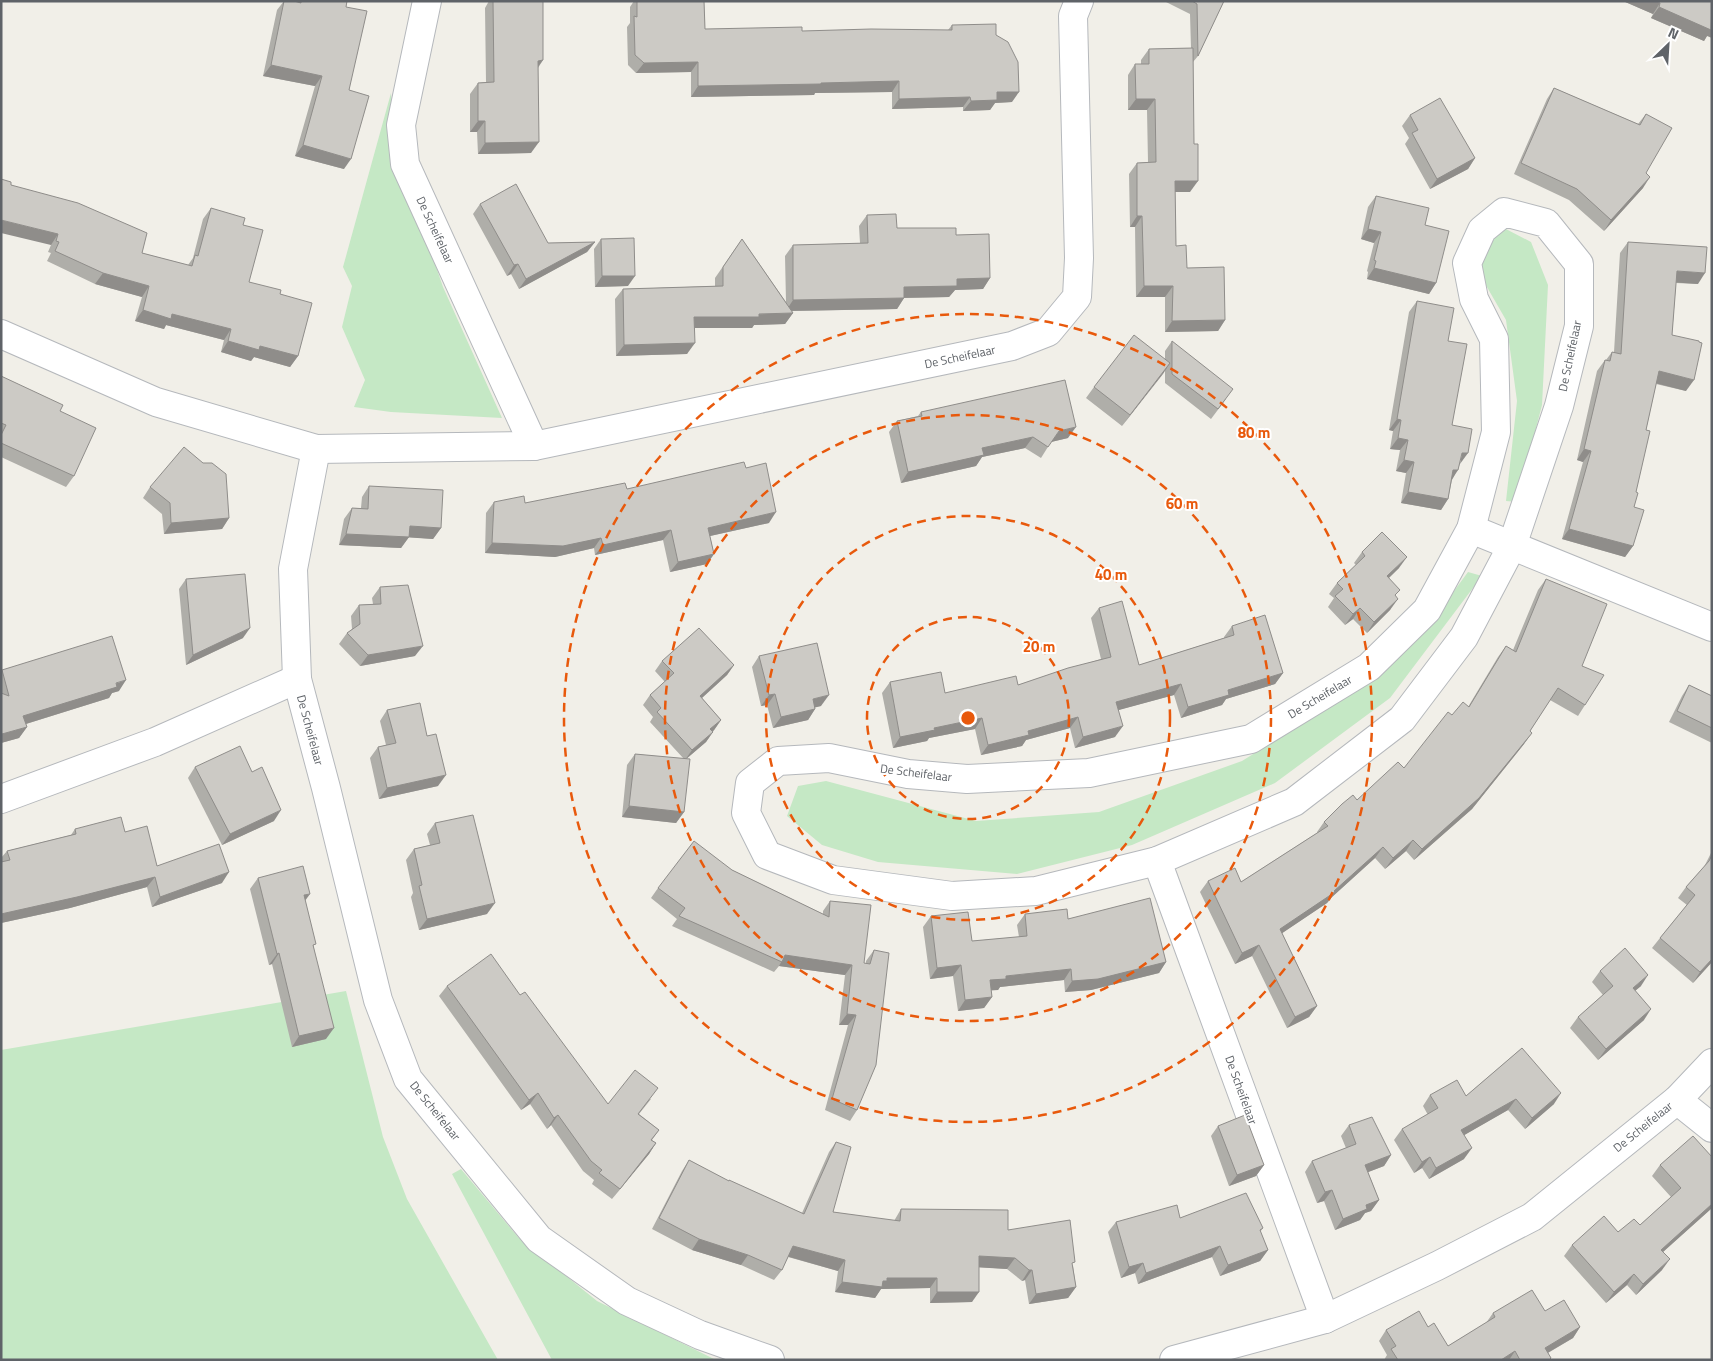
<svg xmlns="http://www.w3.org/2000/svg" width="1713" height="1361" viewBox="0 0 1713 1361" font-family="'Titillium Web',sans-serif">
	<rect width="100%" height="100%" fill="#f1efe8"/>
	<!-- green -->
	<g fill="#c5e8c5">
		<path d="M391,93L394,144L443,287L502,418L391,412L354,407L365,380L342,327L352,286L343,267Z"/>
		<path d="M1504,228L1531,242L1548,285L1542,405L1517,502L1506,501L1517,401L1506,320L1480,275L1483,242Z"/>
		<path d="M1468,572L1482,576L1390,698L1275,783L1132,845L1017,874L878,862L822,845L787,816L798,786L826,781L976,821L1099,812L1242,761L1378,676L1440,610Z"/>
		<path d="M346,991L383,1137L407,1199L498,1360H1V1050Z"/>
		<path d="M461,1169L518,1237L597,1301L716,1360H552L452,1174Z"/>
	</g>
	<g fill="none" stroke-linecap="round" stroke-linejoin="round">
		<!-- minor casing -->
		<g stroke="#b5b8bc" stroke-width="30">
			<g id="minor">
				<path d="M427,1L401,125L405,164L534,446"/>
				<path d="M1504,212L1546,223L1579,264V326L1559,406L1512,546L1464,637L1402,719L1294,802L1157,861L1036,891L952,896L833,880L767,855L746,813L750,783L778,761L829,758L908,774L967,779L1089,773L1251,739L1369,667L1427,610L1471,529L1496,432L1494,339L1474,299L1467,263L1482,230Z"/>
				<path d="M1,334L156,402L316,449L534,446L1012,346L1048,332L1077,297L1079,258L1073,16L1079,1"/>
				<path d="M316,449L293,569L297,679L326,788L378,1000L408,1079L539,1239L627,1301L700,1335L770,1360"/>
				<path d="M1471,529L1712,627"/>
				<path d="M1,799L155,742L297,679"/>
				<path d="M1157,861L1325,1319"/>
				<path d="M1677,1100L1712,1128"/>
				<path d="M1174,1360L1325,1319L1437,1266L1532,1217L1677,1100L1712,1063"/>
			</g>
		</g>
		<!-- minor -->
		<use href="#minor" stroke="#fff" stroke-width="28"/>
	</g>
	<!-- wall -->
	<g fill="#afaea9">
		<path d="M284,1L298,2L299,1H347L346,7L349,90L344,169L295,156L315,86L263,76L277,10Z"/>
		<path d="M489,1H543V60L538,68L531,153L478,154L477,132H470V94L478,83L486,82L485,8Z"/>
		<path d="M634,1H704L705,29L802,31L948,30L952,25L996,35L1012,102L995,103L990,110L963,111V107L892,109V92L815,93L814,95L691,97V72L636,73L628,65L627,27L630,23V7Z"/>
		<path d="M1164,1H1224L1198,56L1193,62L1190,192H1175L1176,246L1187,268L1225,320L1218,331L1165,332V297H1136L1135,227H1130L1129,174L1137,163L1148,162L1147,110H1128V75L1135,64H1141V60L1149,49L1191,48L1190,14Z"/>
		<path d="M1623,1H1712L1707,36L1704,41L1651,18L1653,14Z"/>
		<path d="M1554,88L1638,124L1646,114V173L1643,188L1604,231L1569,200L1514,174L1547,99Z"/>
		<path d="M1410,115L1475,158L1468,169L1430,189L1405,144L1409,138L1402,126Z"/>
		<path d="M11,185L142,253L188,265L193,258L203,219L211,208L243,225L249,282L280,294L298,356L290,367L254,357L251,361L221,352L224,340L166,325L164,329L135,321L142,297L95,284L47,261L51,253L48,252L51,245Z"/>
		<path d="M1376,196L1425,225L1436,283L1429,294L1367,279L1368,272L1367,271L1374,243L1361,239L1368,207Z"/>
		<path d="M480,204L548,243L595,242L587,252L519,289L511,274L507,276L473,214Z"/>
		<path d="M867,215L897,228L956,235L990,278L983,289L955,290L949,297L904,298L897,309L792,311L793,313L785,324L754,325L752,328H695L687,354L616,356L615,299L623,289L715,286V278L742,239L786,302L785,256L793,245L860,243L859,226Z"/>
		<path d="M601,239L628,286L595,287L594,249Z"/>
		<path d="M1628,242L1698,284L1676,283L1672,335L1686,391L1656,384L1646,430L1636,492L1634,507L1633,546L1625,557L1562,539L1583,462L1577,460L1597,371L1605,360H1606L1612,352H1614L1620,253Z"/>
		<path d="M1417,301L1448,341L1452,425L1460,464L1452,480L1448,499L1441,510L1401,503L1406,473L1396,471L1400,450L1390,449L1393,431L1389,430L1409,312Z"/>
		<path d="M1172,341L1226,399L1211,419L1165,383V370L1122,426L1086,398L1094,387L1165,359V351Z"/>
		<path d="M1,376L60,411L74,476L66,487L1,457Z"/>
		<path d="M921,412L1068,438L1051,442L1041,458L1025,448L982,457L976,466L901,483L889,432L897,421L918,416Z"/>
		<path d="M746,468L769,523L710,536L714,554L707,564L670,572L663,540L595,555L594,548L555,557L485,553L486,513L494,502L525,503L627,489Z"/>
		<path d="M369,486L441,528L433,539L409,537L401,548L339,545L344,519L352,508H361L362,497Z"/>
		<path d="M150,487L229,518L222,529L164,534L162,514L143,498Z"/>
		<path d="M1362,552L1399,568L1389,578L1396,597L1390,610L1367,633L1353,619L1345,625L1328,607L1334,598L1329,594L1337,583L1356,565L1354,563Z"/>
		<path d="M186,579L243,638L186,665L179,589Z"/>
		<path d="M1546,579L1582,666L1585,705L1578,716L1550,700L1530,731L1524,744L1472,809L1414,860L1406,851L1385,869L1375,858L1332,897L1327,903L1282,933L1317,1006L1309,1017L1287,1028L1252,956L1235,964L1200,892L1208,881L1241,882L1317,833V832L1324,822L1404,768L1452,715L1468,707L1498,657L1506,646L1513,650L1538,590Z"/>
		<path d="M380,587L415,656L360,666L339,644L347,633L352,629L351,616L359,605L373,604L372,598Z"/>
		<path d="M1099,608L1139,665L1224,638V637L1232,626L1283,673L1275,684L1226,699L1222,705L1181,718L1174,695L1118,710L1115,737L1075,748L1070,728L1026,740L1022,746L981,755L975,729L929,738L927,741L893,748L882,693L890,682L945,693L1018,685L1101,659L1091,618Z"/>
		<path d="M759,656L821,706L815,707V709L808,720L773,728L767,705L761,706L752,667Z"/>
		<path d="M662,661L734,665L727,675L702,698L721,720L706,742L686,759L684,812L676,823L622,817L627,765L635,754L684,759L650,722L653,717L643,705L650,695L665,682L655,671Z"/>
		<path d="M2,670L119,691L112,693L109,698L26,724L27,727L19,738L1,743Z"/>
		<path d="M1689,685L1712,696V743L1669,722L1682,696Z"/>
		<path d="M387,710L427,736L438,786L379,799L370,758L378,747L386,745L380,721Z"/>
		<path d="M195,767L274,821L222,845L188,778Z"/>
		<path d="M435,823L487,914L419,930L411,897L413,893L406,860L414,849L430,845L427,834Z"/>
		<path d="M75,829L125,832L157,866L222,883L152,907L147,887L70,908L1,923V858L7,851L71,835Z"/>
		<path d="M1712,851V962L1693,983L1652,948L1660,938L1687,905L1678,898L1686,887L1704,867Z"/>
		<path d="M732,870L823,914V911L830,901L864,963H866V961L874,950L857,1110L850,1121L825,1110L848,1025H839L845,975L779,966L774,972L672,926L677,919L651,898L658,888Z"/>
		<path d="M258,878L305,901L314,948L326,1039L292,1047L272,964L269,965L250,889Z"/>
		<path d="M1025,914L1068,919L1166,962L1159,973L1091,990L1065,992L1064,980L1000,987L998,990H991L992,997L984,1008L958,1011L953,976L930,979L923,927L931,916L972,941L1019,937L1017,925Z"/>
		<path d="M1600,971L1641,986L1635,991L1644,1020L1598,1060L1570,1028L1578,1017L1603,995L1592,982Z"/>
		<path d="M447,986L520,995L608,1104L651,1099L639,1114L659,1130L652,1140L656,1143L649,1154L612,1199L592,1184L594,1180L583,1171L551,1125L547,1129L530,1104L521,1110L439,996Z"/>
		<path d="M1522,1048L1554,1104L1525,1129L1508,1110L1464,1135V1159L1429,1179L1422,1168L1414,1173L1394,1140L1402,1129L1428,1115L1423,1106L1430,1095L1466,1096Z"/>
		<path d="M1349,1125L1391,1155L1384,1166L1368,1172L1379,1200L1371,1211L1365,1213L1360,1220L1335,1230L1324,1201L1317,1203L1305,1172L1312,1161L1346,1148L1341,1136Z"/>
		<path d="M1218,1126L1264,1165L1256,1176L1229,1186L1211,1136Z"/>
		<path d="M836,1142L833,1212L894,1221L901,1209L1008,1230L1073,1266L1076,1287L1068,1298L1029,1304L1025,1280L1022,1281L1007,1269L979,1267L972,1302L930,1303V1288L881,1289L875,1298L835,1292L838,1271L788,1257L782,1270L774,1280L741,1265L692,1250L652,1229L682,1171L689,1160L728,1181L802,1213L829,1152Z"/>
		<path d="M1712,1157V1208L1663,1252L1662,1270L1636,1295L1627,1285L1606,1303L1564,1256L1572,1245L1640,1225L1671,1197L1652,1176L1660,1165Z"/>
		<path d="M1180,1218L1263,1228L1260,1232L1268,1250L1260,1261L1220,1276L1212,1257L1138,1284L1135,1273L1121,1278L1108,1232L1116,1222Z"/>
		<path d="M1545,1311L1580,1327L1573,1338L1548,1353L1551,1358L1550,1360H1384L1387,1355L1379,1341L1386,1330L1428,1327L1448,1346L1486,1323L1493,1313Z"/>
	</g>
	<!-- shaded-wall -->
	<g fill="#8f8d8a">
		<path d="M1623,1H1656L1660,3L1653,14Z"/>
		<path d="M1659,7L1712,27V38L1707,36L1704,41L1651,18Z"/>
		<path d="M543,60L535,71L538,61Z"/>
		<path d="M698,62L691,72L636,73L644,63Z"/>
		<path d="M271,65L322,76L315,86L263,76Z"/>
		<path d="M899,81L892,92L815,93L814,95L691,97L698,86Z"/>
		<path d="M997,92H1019L1012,102L995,103L990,110L963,111L971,101Z"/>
		<path d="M970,97L963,107L892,109L899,99Z"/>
		<path d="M1136,99H1155L1147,110H1128Z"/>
		<path d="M478,121H485L477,132H470Z"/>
		<path d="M539,142L531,153L478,154L485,143Z"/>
		<path d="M303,145L351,159L344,169L295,156Z"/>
		<path d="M1475,158L1468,169L1430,189L1437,179Z"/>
		<path d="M1650,177L1643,188L1604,231L1611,220Z"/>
		<path d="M1175,181H1198L1190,192H1167Z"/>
		<path d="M1137,216H1142L1135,227H1130Z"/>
		<path d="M1,220L58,234L51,245L1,233Z"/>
		<path d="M1368,229L1381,232L1374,243L1361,239Z"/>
		<path d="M595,242L587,252L519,289L526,279Z"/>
		<path d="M518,264L511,274L507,276L514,265Z"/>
		<path d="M1374,268L1436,283L1429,294L1367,279Z"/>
		<path d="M1677,271L1705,273L1698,284L1669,282Z"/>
		<path d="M103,273L149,286L142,297L95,284Z"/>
		<path d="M602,276H635L628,286L595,287Z"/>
		<path d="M990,278L983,289L955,290L949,297L897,298L904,287L957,279Z"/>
		<path d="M1144,286H1173L1165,297H1136Z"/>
		<path d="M904,298L897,309L786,311L793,300Z"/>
		<path d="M143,310L172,314L231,329L224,340L166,325L164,329L135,321Z"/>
		<path d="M793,313L785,324L754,325L752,328H687L694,317Z"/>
		<path d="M1225,320L1218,331L1165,332L1172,321Z"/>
		<path d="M228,341L260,346L298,356L290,367L254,357L251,361L221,352Z"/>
		<path d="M695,343L687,354L616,356L624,345Z"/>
		<path d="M1170,363L1163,374L1122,426L1130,415Z"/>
		<path d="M1659,371L1694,380L1686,391L1651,382Z"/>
		<path d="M1397,419L1401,420L1393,431L1389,430Z"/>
		<path d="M1076,427L1068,438L1051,442L1059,431Z"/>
		<path d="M1033,437L1025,448L982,457L976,466L901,483L908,472L982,448Z"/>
		<path d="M1398,438L1408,440L1400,450L1390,449Z"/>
		<path d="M1584,449L1591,451L1583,462L1577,460Z"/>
		<path d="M1462,453H1468L1460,464Z"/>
		<path d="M1404,460L1414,462L1406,473L1396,471Z"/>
		<path d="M1453,470H1458L1451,481Z"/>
		<path d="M1408,492L1448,499L1441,510L1401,503Z"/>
		<path d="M776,512L769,523L701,538L708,528Z"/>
		<path d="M229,518L222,529L164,534L171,523Z"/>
		<path d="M410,526L441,528L433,539L402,537Z"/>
		<path d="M1569,529L1633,546L1625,557L1562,539Z"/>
		<path d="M671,530L663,540L595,555L603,545Z"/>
		<path d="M346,534L409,537L401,548L339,545Z"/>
		<path d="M601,538L594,548L555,557L485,553L492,543Z"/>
		<path d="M714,554L707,564L670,572L678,562Z"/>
		<path d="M1407,557L1399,568L1379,587L1387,576Z"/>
		<path d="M1398,599L1390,610L1367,633L1374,622Z"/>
		<path d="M1360,608L1353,619L1345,625L1353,614Z"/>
		<path d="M250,628L243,638L186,665L193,655Z"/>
		<path d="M423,646L415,656L360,666L368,655Z"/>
		<path d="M734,665L727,675L693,706L700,696Z"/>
		<path d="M1283,673L1275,684L1226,699L1222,705L1181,718L1188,707L1228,690Z"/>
		<path d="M126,680L119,691L112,693L109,698L16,727L23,716Z"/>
		<path d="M1181,684L1174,695L1108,713L1116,702Z"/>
		<path d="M775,694L767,705L761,706L769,695Z"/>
		<path d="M829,695L821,706L805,710L813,699Z"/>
		<path d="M815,709L808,720L773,728L781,717Z"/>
		<path d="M1078,717L1070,728L1026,740L1022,746L981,755L988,745L1028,731Z"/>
		<path d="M982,718L975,729L929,738L927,741L893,748L900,737L934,728Z"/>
		<path d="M721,720L714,730L703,739L710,729Z"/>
		<path d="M1123,726L1115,737L1075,748L1083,737Z"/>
		<path d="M27,727L19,738L1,743V736L2,734Z"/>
		<path d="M713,732L706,742L685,760L692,750Z"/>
		<path d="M1532,733L1524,744L1472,809L1414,860L1422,849Z"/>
		<path d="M446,775L438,786L379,799L387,788Z"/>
		<path d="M629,806L684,812L676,823L622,817Z"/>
		<path d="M281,810L274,821L222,845L230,834Z"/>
		<path d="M1413,840L1406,851L1385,869L1393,858Z"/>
		<path d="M1383,847L1375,858L1332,897L1327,903L1272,940L1280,929L1334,891Z"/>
		<path d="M229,872L222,883L152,907L160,897Z"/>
		<path d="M155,877L147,887L70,908L1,923V914Z"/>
		<path d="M310,894L302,905L304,895Z"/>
		<path d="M495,903L487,914L419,930L427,919Z"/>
		<path d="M1259,945L1252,956L1235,964L1242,953Z"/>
		<path d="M279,953L272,964L269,965L277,954Z"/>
		<path d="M785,955L852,965L845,975L779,966Z"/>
		<path d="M1712,959V962L1693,983L1700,972Z"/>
		<path d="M1166,962L1159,973L1091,990L1065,992L1072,981Z"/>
		<path d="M961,965L953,976L930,979L937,968Z"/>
		<path d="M1071,969L1064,980L1000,987L998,990L983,991L990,980L1006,976Z"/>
		<path d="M1648,975L1641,986L1625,999L1633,988Z"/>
		<path d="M992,997L984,1008L958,1011L965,1000Z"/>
		<path d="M1317,1006L1309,1017L1287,1028L1295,1017Z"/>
		<path d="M1651,1009L1644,1020L1598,1060L1606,1049Z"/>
		<path d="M847,1014L856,1015L848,1025H839Z"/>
		<path d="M334,1028L326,1039L292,1047L299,1036Z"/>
		<path d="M538,1093L530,1104L521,1110L529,1100Z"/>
		<path d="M1561,1093L1554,1104L1525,1129L1532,1118Z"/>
		<path d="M1516,1099L1508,1110L1454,1141L1461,1130Z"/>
		<path d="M558,1115L551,1125L547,1129L554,1118Z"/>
		<path d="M656,1143L649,1154L612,1199L620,1189Z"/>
		<path d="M1472,1148L1464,1159L1429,1179L1436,1168Z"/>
		<path d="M1391,1155L1384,1166L1358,1176L1365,1165Z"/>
		<path d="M1430,1157L1422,1168L1414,1173L1422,1162Z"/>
		<path d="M1264,1165L1256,1176L1229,1186L1237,1175Z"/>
		<path d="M1332,1190L1324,1201L1317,1203L1325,1192Z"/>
		<path d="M1379,1200L1371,1211L1365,1213L1360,1220L1335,1230L1343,1219L1366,1205Z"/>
		<path d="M1712,1204V1208L1654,1260L1661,1250Z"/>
		<path d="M699,1239L748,1255L741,1265L692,1250Z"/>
		<path d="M793,1246L845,1260L838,1271L786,1256Z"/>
		<path d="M1220,1246L1212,1257L1138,1284L1146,1273Z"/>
		<path d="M1268,1250L1260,1261L1220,1276L1228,1265Z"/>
		<path d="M979,1256L1015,1258L1007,1269L972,1267Z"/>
		<path d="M1670,1259L1662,1270L1636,1295L1643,1284Z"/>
		<path d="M1143,1263L1135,1273L1121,1278L1129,1267Z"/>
		<path d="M1029,1270H1032L1025,1280L1022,1281Z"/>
		<path d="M1634,1274L1627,1285L1606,1303L1614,1292Z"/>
		<path d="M887,1278H937L930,1288L881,1289L875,1298L835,1292L842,1282L883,1281Z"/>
		<path d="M1076,1287L1068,1298L1029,1304L1036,1294Z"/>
		<path d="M937,1292H979L972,1302L930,1303Z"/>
		<path d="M1580,1327L1573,1338L1537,1359L1545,1348Z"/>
		<path d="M1515,1351L1509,1360H1501Z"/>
	</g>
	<!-- building -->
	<g fill="#cccac5" stroke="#8f8d8a">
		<path d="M284,1H294L301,3V1H347L346,7L367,11L349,90L369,96L351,159L303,145L322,76L271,65Z"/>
		<path d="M493,1H543V60L538,61L539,142L485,143V121H478V83L494,82Z"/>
		<path d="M637,1H704L705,29L802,27V31L871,29L952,30V25L996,24V35L1008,42L1018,62L1019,92H997V100L971,101L970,97L899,99V81L821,83V84L698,86V62L644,63L635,55L634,16L637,17Z"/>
		<path d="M1192,1H1224L1198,56L1197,4Z"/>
		<path d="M1656,1H1712L1711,30L1659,7L1660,3Z"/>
		<path d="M1193,48L1194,144H1198V181H1175L1176,246L1186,245L1187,268L1224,267L1225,320L1172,321L1173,286H1144L1142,216H1137V163L1156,162L1155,99H1136L1135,64H1149V49Z"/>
		<path d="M1554,88L1640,125L1646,114L1672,128L1646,173L1650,177L1611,220L1577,189L1521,163Z"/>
		<path d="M1440,98L1475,158L1437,179L1412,133L1418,130L1410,115Z"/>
		<path d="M1,179L11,182V185L78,203L147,233L142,253L192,266L195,255L198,256L211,208L245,218L243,225L263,230L249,282L281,290L280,294L312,303L298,356L260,346L259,350L228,341L231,329L172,314L171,319L143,310L149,286L103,273L55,251L59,242L56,241L58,234L1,220V221Z"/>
		<path d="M516,184L548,243L595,242L526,279L518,264L514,265L480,204Z"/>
		<path d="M1376,196L1429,208L1425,225L1449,231L1436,283L1374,268L1376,261L1374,260L1381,232L1368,229Z"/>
		<path d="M896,214L897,228H956V235L989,234L990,278L957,279V286L904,287V298L793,300V245L868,243L867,215Z"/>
		<path d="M634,238L635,276H602L601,239Z"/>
		<path d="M742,239L793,313L759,314V317H694L695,343L624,345L623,289L723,286V267Z"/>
		<path d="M1628,242L1707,247L1705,273L1677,271L1672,335L1699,341V342L1702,343L1694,380L1659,371L1646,430L1650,431L1636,492L1638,493L1634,507L1644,510L1633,546L1569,529L1591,451L1584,449L1605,360L1610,361L1612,352L1621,354Z"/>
		<path d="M1417,301L1454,308L1448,341L1467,344L1452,425L1472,429L1468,453H1462L1458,470H1453L1448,499L1408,492L1414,462L1404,460L1408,440L1398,438L1401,420L1397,419Z"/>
		<path d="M1134,335L1170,363L1130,415L1094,387Z"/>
		<path d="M1172,341L1233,389L1218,409L1172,374Z"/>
		<path d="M1,376L63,405L60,411L96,428L74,476L1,443V435L6,425L1,423Z"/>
		<path d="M1065,380L1076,427L1059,431L1048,447L1033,437L982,448L984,455L908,472L897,421L922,416L921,412Z"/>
		<path d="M184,447L203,463H212L226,474L229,518L171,523L170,503L150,487Z"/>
		<path d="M744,462L746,468L766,463L776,512L708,528L714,554L678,562L671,530L603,545L601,538L563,546L492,543L494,502L524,496L525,503L625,483L627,489Z"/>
		<path d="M369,486L443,490L441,528L410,526L409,537L346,534L352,508L368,509Z"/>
		<path d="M1382,532L1407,557L1387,576L1400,590L1395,595L1398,599L1374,622L1360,608L1353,614L1335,596L1343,589L1337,583L1365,556L1362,552Z"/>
		<path d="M245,574L250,628L193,655L186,579Z"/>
		<path d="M1546,579L1607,604L1582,666L1604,675L1585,705L1558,688L1530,731L1532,733L1479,798L1422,849L1413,840L1393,858L1383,847L1334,891L1335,892L1280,929L1317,1006L1295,1017L1259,945L1242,953L1208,881L1235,868L1241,882L1328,826L1324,822L1342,804L1353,795L1357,800L1398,762L1404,768L1448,712L1452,715L1463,702L1469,707L1506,646L1516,652Z"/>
		<path d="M408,585L423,646L368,655L347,633L360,624L359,605L381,604L380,587Z"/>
		<path d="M1122,601L1139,665L1234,635L1232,626L1265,615L1283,673L1228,690L1229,695L1188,707L1181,684L1116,702L1123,726L1083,737L1078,717L1028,731L1029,735L988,745L982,718L934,728L935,730L900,737L890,682L941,672L945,693L1016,676L1018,685L1068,668L1111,657L1099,608Z"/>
		<path d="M699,628L734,665L700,696L721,720L710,729L713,732L692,750L657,712L661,708L650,695L674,673L662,661Z"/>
		<path d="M112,636L126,680L116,683L117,687L23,716L27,727L2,734L1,731V693L9,696L2,670Z"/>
		<path d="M817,643L829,695L813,699L815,709L781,717L775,694L769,695L759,656Z"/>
		<path d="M1689,685L1712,696V728L1677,711Z"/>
		<path d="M420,703L427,736L436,734L446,775L387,788L378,747L396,743L387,710Z"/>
		<path d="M240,746L252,772L262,767L281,810L230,834L195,767Z"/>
		<path d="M635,754L690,759L684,812L629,806Z"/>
		<path d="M473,815L495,903L427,919L419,886L422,885L414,849L440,843L435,823Z"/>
		<path d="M121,817L125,832L147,826L157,866L219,844L229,872L160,897L155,877L77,897L1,914V862L10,860L7,851L76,834L75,829Z"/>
		<path d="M694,841L732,870L829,917L830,901L871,905L864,963L870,964L874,950L889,953L876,1065L857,1110L832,1099L856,1015L847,1014L852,965L785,955L782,962L679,916L685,908L658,888Z"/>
		<path d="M1712,855V959L1700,972L1660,938L1695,895L1686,887L1709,861Z"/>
		<path d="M303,866L310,894L304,895L316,944L313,945L334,1028L299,1036L279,953L277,954L258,878Z"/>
		<path d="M1150,898L1166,962L1098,979L1072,981L1071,969L1006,976V979L990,980L992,997L965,1000L961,965L937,968L931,916L968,912L972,941L1027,936L1025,914L1067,909L1068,919Z"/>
		<path d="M1625,948L1648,975L1633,988L1651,1009L1606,1049L1578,1017L1613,986L1600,971Z"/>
		<path d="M491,954L520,995L525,992L608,1104L635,1070L658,1088L638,1114L659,1130L651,1140L656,1143L620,1189L599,1173L602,1170L591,1161L558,1115L554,1118L538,1093L529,1100L447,986Z"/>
		<path d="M1522,1048L1561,1093L1532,1118L1516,1099L1461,1130L1472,1148L1436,1168L1430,1157L1422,1162L1402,1129L1438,1108L1430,1095L1457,1080L1466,1096Z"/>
		<path d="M1245,1115L1264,1165L1237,1175L1218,1126Z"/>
		<path d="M1372,1117L1391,1155L1365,1165L1379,1200L1366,1205L1367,1209L1343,1219L1332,1190L1325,1192L1312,1161L1356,1144L1349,1125Z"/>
		<path d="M1693,1136L1712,1157V1204L1661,1250L1670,1259L1643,1284L1634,1274L1614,1292L1572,1245L1604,1216L1618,1232L1634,1219L1640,1225L1681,1188L1660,1165Z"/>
		<path d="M836,1142L851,1147L833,1212L900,1221L901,1209L1008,1210V1230L1070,1220L1075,1262L1072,1263L1076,1287L1036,1294L1032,1270H1029L1015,1258L979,1256V1292H937V1278H887V1281H883L882,1287L842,1282L845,1260L793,1246L782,1270L748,1255L699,1239L659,1218L689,1160L729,1181V1180L804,1214Z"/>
		<path d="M1246,1193L1263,1228L1260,1230L1268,1250L1228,1265L1220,1246L1146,1273L1143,1263L1129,1267L1116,1222L1177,1205L1180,1218Z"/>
		<path d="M1532,1290L1545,1311L1564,1300L1580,1327L1545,1348L1551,1358L1549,1360H1520L1515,1351L1501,1360H1398L1391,1349L1396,1346L1386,1330L1419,1311L1428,1327L1434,1323L1448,1346L1495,1317L1493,1313Z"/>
	</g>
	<!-- distance rings -->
	<g fill="none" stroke="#e8590c" stroke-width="2.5" stroke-dasharray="9 6">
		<circle cx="968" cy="718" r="101"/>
		<circle cx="968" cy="718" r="202"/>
		<circle cx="968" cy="718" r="303"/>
		<circle cx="968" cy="718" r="404"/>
	</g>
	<g text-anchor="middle" stroke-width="4" stroke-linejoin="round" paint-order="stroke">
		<!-- street labels -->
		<g font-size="12" fill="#5f6368" stroke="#fff">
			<text transform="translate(435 230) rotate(65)" y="4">De Scheifelaar</text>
			<text transform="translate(1570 356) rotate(-78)" y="4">De Scheifelaar</text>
			<text transform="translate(960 357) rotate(-12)" y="4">De Scheifelaar</text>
			<text transform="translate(1320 697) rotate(-31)" y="4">De Scheifelaar</text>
			<text transform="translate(310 730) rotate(75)" y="4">De Scheifelaar</text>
			<text transform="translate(916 773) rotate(7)" y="4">De Scheifelaar</text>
			<text transform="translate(1241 1090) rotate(70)" y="4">De Scheifelaar</text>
			<text transform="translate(435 1111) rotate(51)" y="4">De Scheifelaar</text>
			<text transform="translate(1643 1127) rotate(-39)" y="4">De Scheifelaar</text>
		</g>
	</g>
	<circle cx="968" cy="718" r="8" fill="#e8590c" stroke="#fff" stroke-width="2.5"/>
	<g font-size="15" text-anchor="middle" font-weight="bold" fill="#e8590c" stroke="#fff" stroke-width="4" stroke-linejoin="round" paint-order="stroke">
		<text x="1254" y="438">80 m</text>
		<text x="1182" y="509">60 m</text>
		<text x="1111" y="580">40 m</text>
		<text x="1039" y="652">20 m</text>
	</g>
	<!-- border -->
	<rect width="1713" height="1361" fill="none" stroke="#5f6368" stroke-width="5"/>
	<!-- north arrow -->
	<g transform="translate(1668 45) rotate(25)" stroke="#ffffff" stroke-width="4" paint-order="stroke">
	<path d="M0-4L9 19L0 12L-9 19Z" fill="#5f6368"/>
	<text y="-8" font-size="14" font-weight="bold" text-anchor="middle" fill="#5f6368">N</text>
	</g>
</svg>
